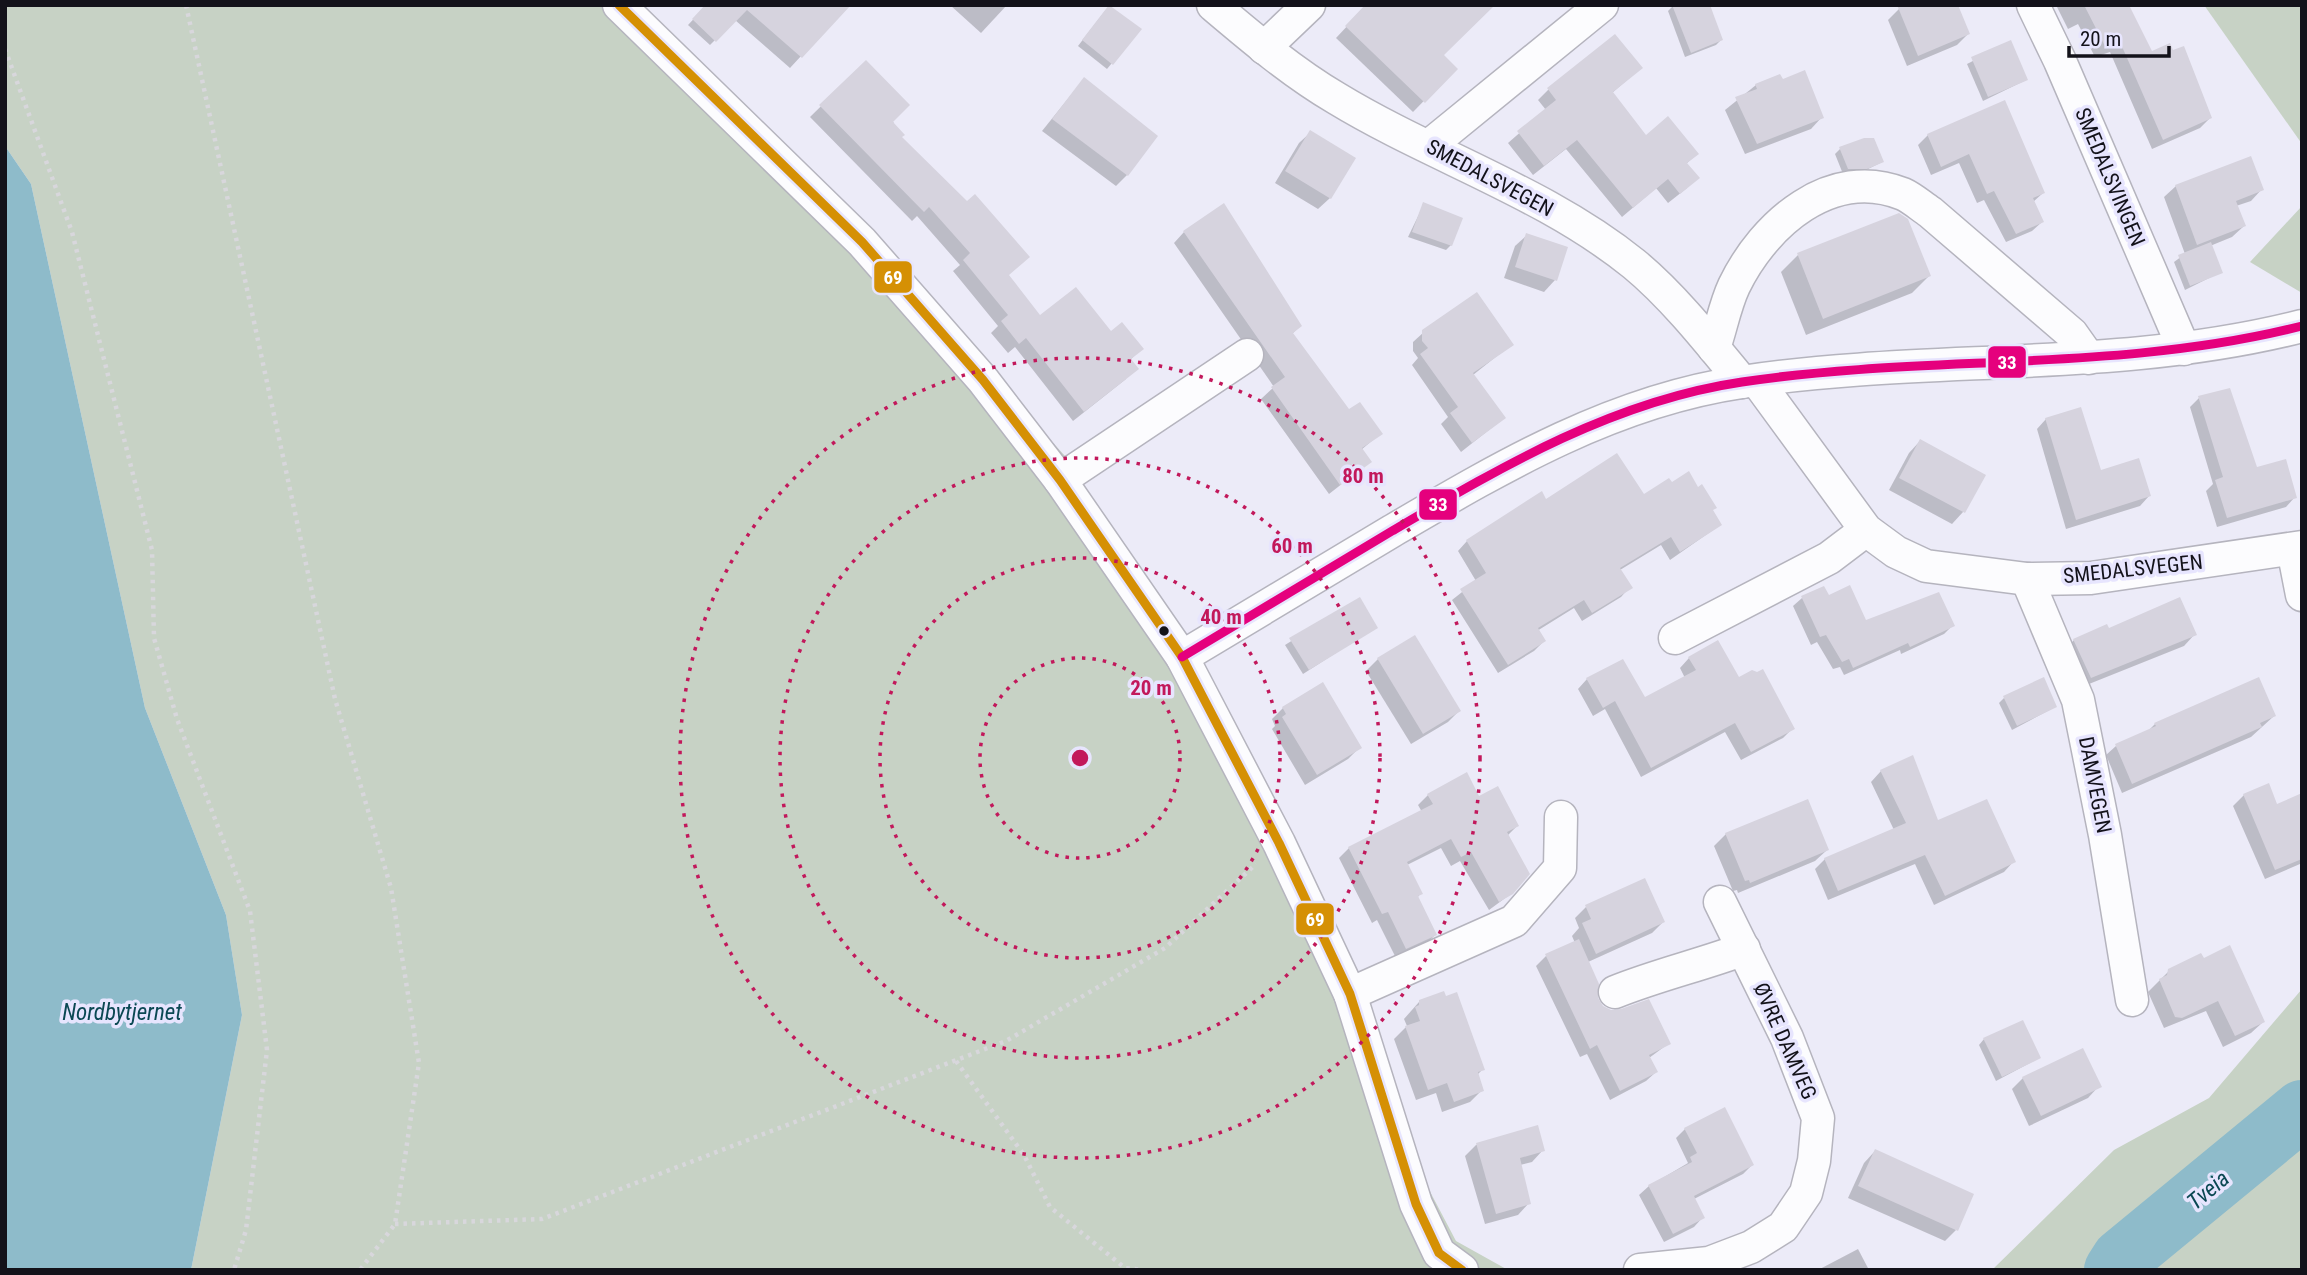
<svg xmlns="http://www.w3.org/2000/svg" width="2307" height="1275" viewBox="0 0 2307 1275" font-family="'Roboto Condensed',sans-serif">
	<rect width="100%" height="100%" fill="#ecebf8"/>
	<!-- green -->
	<g fill="#c7d2c5">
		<path d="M5,5H630L809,177L1066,457L1289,827L1365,1068L1456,1241L1508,1270H191L242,1015L226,915L145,708L31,184L5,146Z"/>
		<path d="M2204,5H2302V144Z"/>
		<path d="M2302,206V293L2250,262Z"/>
		<path d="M2302,989V1270H1992L2114,1150L2209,1098Z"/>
	</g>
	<!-- water -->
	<path fill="#8ebbca" d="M5,146L31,184L145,708L226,915L242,1015L191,1270H5Z"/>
	<!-- shadow -->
	<g fill="#0003">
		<path d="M707,5H848L790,68L735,20L710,45L688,25Z"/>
		<path d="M950,5H1007L981,33Z"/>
		<path d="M1367,5L1441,55L1455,69L1413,112L1336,38Z"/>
		<path d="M2056,5H2128L2151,54L2210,118L2200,128L2152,149L2110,52L2095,57L2078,24L2068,29Z"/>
		<path d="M1673,6L1721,40L1716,45L1685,57L1668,11Z"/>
		<path d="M1899,9L1968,34L1957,45L1907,66L1888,20Z"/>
		<path d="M1105,11L1140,29L1107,69L1078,46Z"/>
		<path d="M1615,36L1641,68L1612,93L1646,137L1697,154L1686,164L1687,188L1668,203L1656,188L1622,217L1566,149L1533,175L1508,143L1546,110L1538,100L1548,90Z"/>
		<path d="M2010,42L2026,80L1983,101L1967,64Z"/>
		<path d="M866,62L900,137L1040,318L1111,334L1141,349L1130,360L1126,379L1073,421L1015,347L1008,353L991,333L998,326L953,271L960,265L917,216L912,221L810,117Z"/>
		<path d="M1084,79L1127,175L1116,186L1042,131Z"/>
		<path d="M1756,85L1822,117L1811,129L1745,154L1725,110Z"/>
		<path d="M2004,102L2043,193L2033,202L2042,222L2032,231L2006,242L1984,200L1977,203L1959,163L1931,175L1918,145L1928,135Z"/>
		<path d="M1311,132L1330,198L1318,209L1275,183L1299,143Z"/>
		<path d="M1840,149L1882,162L1860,173L1843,174L1835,154Z"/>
		<path d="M2176,186L2262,189L2251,201L2236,206L2244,226L2232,237L2210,246L2221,272L2185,290L2174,262L2185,254L2164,197Z"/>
		<path d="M1424,204L1451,245L1446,250L1408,237Z"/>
		<path d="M1184,232L1300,326L1292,334L1348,412L1380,434L1361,450L1370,462L1329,494L1261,399L1274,387L1174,243Z"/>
		<path d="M1527,235L1555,280L1544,292L1504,278L1515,246Z"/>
		<path d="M1798,255L1929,276L1912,293L1806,335L1781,272Z"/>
		<path d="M1424,332L1512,344L1473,375L1504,418L1461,452L1441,424L1448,417L1412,365L1418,358L1413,351V342Z"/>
		<path d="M2199,398L2256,469L2295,497L2286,507L2217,527L2206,491L2213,484L2190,407Z"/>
		<path d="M2046,419L2100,472L2149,496L2140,506L2066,529L2037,429Z"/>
		<path d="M1920,441L1983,476L1963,512L1952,524L1889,490L1909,453Z"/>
		<path d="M1643,496L1711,511L1720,525L1670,560L1661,545L1620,570L1630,587L1621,597L1582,621L1574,608L1537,631L1544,641L1534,651L1498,673L1452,600L1476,581L1458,551L1467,541L1546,501Z"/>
		<path d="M1828,597L1865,623L1953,625L1944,634L1901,654L1900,650L1844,675L1840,667L1833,669L1817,642L1811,645L1793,606L1802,598Z"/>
		<path d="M1359,599L1376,627L1303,674L1285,645Z"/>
		<path d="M2195,634L2184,646L2079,688L2063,652L2074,640Z"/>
		<path d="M1689,658L1738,679L1793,728L1783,738L1741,760L1725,732L1641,777L1605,709L1593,716L1578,689L1587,679L1644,700L1685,678L1680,668Z"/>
		<path d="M1378,659L1459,711L1448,722L1411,744L1366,671Z"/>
		<path d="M2004,698L2055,707L2012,730L1999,703Z"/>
		<path d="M1283,708L1360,747L1348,759L1305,785L1272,729L1275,726L1272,719Z"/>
		<path d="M2274,716L2251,737L2122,793L2106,755L2116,746L2147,732L2155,724Z"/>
		<path d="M1881,771L1937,822L2014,861L2004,872L1934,905L1915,864L1828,900L1815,869L1825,859L1894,830L1871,782Z"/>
		<path d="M1428,795L1478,799L1517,826L1507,836L1512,893L1489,910L1460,861L1451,866L1441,848L1407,865L1421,893L1417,898L1435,935L1425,945L1396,958L1377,920L1372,923L1339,858L1349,848L1422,812L1418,805Z"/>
		<path d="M2244,795L2276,806L2302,795L2300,864L2265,879L2233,806Z"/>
		<path d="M1726,834L1827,850L1815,861L1738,893L1737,890L1733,891L1714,846Z"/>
		<path d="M1586,907L1663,922L1652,933L1588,962L1596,998L1602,1007L1668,1044L1649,1058L1656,1072L1646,1081L1610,1100L1587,1054L1580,1057L1536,966L1546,956L1575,943L1572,936L1579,928L1575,918Z"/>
		<path d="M2169,971L2263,1022L2251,1033L2223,1047L2206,1011L2164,1028L2148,992Z"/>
		<path d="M1419,1002L1483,1069L1477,1075L1482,1090L1470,1102L1442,1112L1436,1093L1416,1100L1394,1039L1407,1026L1404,1019Z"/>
		<path d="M1984,1039L2039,1058L1996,1081L1979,1045Z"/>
		<path d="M2023,1078L2099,1086L2088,1098L2029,1126L2012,1089Z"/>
		<path d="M1537,1128L1543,1150L1532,1162L1520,1165L1529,1203L1518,1215L1485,1224L1465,1156L1476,1145Z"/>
		<path d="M1685,1129L1752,1165L1743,1174L1694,1199L1703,1217L1694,1227L1664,1242L1639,1195L1649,1186L1688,1163L1676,1138Z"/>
		<path d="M1875,1151L1956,1230L1945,1241L1848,1198L1864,1163Z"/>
		<path d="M1858,1249L1869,1270H1818Z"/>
	</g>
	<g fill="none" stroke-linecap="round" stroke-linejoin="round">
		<!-- river -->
		<path stroke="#8ebbca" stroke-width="60" d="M2114,1270L2121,1259L2302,1110"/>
	</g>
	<!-- building -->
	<g fill="#d6d3de">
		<path d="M705,5H851L802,58L747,10L716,42L692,19Z"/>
		<path d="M1109,5L1142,29L1113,65L1082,40Z"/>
		<path d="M1365,5H1495L1444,55L1458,69L1425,103L1345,26Z"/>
		<path d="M1672,5H1710L1723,40L1691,53Z"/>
		<path d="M1897,5H1958L1970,34L1918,56Z"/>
		<path d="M2084,5H2129L2152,51L2170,43L2173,50L2184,46L2212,118L2163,140L2120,42L2106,48Z"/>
		<path d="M1615,34L1643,68L1613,92L1646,135L1668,116L1699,154L1687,163L1700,178L1680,194L1668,179L1633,208L1577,140L1544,166L1517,131L1556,100L1547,88Z"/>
		<path d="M2011,40L2028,80L1988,97L1971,57Z"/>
		<path d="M866,60L910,105L893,122L905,135L902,137L967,201L975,194L1030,257L1009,275L1040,315L1076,287L1111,331L1122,322L1144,349L1131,359L1139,369L1084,412L1026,338L1019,344L1001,321L1008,315L963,260L970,253L929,207L924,212L819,105Z"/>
		<path d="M1805,70L1824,118L1757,144L1735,97L1757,89L1755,84L1780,74L1783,79Z"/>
		<path d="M1084,77L1158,136L1128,176L1052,119Z"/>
		<path d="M2005,100L2045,193L2033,198L2044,222L2016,234L1994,191L1987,194L1969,154L1941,167L1927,134Z"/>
		<path d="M1310,130L1356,158L1331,199L1285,171Z"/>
		<path d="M1864,138H1874L1884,162L1867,169H1848L1839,147Z"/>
		<path d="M2251,156L2264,190L2236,201L2246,226L2197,245L2175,185Z"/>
		<path d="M1423,202L1463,218L1452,246L1412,232Z"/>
		<path d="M1224,203L1302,326L1293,333L1349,409L1360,402L1383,434L1362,448L1372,462L1340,485L1271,387L1285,377L1183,231Z"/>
		<path d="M1899,213L1908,219L1931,276L1823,319L1797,253Z"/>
		<path d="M1526,233L1568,247L1557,281L1515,267Z"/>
		<path d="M2211,242L2223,273L2190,286L2178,255Z"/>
		<path d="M1477,292L1514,345L1473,373L1506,418L1472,443L1450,413L1458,407L1420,354L1428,348L1422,341V330Z"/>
		<path d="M2230,388L2257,467L2286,459L2297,498L2227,518L2215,480L2223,477L2198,396Z"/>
		<path d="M2081,407L2101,470L2139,458L2151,496L2076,520L2045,418Z"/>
		<path d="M1920,439L1986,475L1965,513L1899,478Z"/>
		<path d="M1617,453L1644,494L1669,478L1672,482L1689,471L1698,487L1702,484L1717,508L1713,510L1722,525L1680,552L1671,537L1620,568L1633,588L1592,613L1584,600L1538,628L1546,641L1508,665L1460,589L1486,573L1466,540L1542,491L1546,499Z"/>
		<path d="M1850,585L1866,620L1939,592L1955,626L1910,647L1908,643L1853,668L1849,659L1842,662L1826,635L1820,637L1801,596L1824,586L1829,595Z"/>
		<path d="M1360,597L1378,628L1309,670L1289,638Z"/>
		<path d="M2180,597L2197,635L2091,678L2073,639L2107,624L2109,628Z"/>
		<path d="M1415,635L1461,711L1423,734L1377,658Z"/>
		<path d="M1718,640L1739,677L1752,670L1757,672L1763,669L1795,729L1751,752L1735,723L1651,768L1615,701L1603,708L1586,678L1623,659L1645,697L1696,670L1688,657Z"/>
		<path d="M2044,677L2057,707L2017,726L2003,696Z"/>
		<path d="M2259,677L2276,716L2260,723L2262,727L2132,784L2115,744L2156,726L2154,723Z"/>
		<path d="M1323,682L1362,748L1317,775L1282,717L1286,714L1282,707Z"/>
		<path d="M1913,755L1938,820L1987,799L2016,862L1945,896L1925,855L1838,891L1824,858L1906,823L1880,770Z"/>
		<path d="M1467,772L1479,796L1498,786L1519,826L1507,832L1530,874L1513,894L1499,902L1471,852L1461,857L1451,839L1407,862L1423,894L1418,896L1437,935L1406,949L1388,912L1382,914L1348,847L1433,804L1427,794Z"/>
		<path d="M2269,783L2277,804L2302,793V859L2275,870L2243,794Z"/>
		<path d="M1808,799L1829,850L1750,883L1749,880L1745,881L1725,833Z"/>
		<path d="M1645,878L1665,922L1596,954L1582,923L1591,919L1585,905Z"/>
		<path d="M1579,939L1599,984L1598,998L1603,1006L1611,1010L1621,1009L1649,999L1671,1044L1649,1055L1658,1072L1620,1091L1597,1045L1590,1049L1545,954Z"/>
		<path d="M2230,945L2265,1022L2235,1036L2218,1001L2182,1018L2175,1017L2159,979L2167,975L2168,969L2201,953L2204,958Z"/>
		<path d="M1444,991L1446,996L1457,992L1485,1070L1478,1072L1484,1091L1454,1102L1447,1083L1428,1090L1405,1026L1420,1021L1415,1007L1419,1005V1000Z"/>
		<path d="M2023,1020L2041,1058L2002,1077L1983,1038Z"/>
		<path d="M2083,1048L2102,1087L2041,1116L2022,1077Z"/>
		<path d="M1725,1107L1754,1165L1694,1196L1705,1218L1673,1234L1648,1185L1692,1162L1690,1157L1697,1153L1684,1128Z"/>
		<path d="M1538,1125L1545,1151L1520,1158L1531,1204L1496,1214L1476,1143Z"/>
		<path d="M1875,1149L1974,1194L1958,1231L1858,1186Z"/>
	</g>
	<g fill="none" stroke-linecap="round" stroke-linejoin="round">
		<!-- minor casing -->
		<g stroke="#b5b4be" stroke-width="35">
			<g id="minor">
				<path d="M619,5L862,242L983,380L1060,480L1182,657L1279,843L1350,994L1416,1204L1439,1253L1462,1270"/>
				<path d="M1213,5C1252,38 1292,72 1336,98C1433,157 1545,192 1634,264C1673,296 1710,343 1742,382"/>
				<path d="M2033,5L2060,61L2184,349"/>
				<path d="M1264,48L1309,5"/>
				<path d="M1429,146L1602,5"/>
				<path d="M1714,348C1721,328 1725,305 1734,286C1764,224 1831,165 1903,194C1912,198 1921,206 1930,212L2072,334L2089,358"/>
				<path d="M1757,381L1866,530L1896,552L1926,566L2027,579L2091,578L2302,547"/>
				<path d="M1060,480L1247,355"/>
				<path d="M2293,549L2302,595"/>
				<path d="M2027,579L2078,700L2105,835L2132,1000"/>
				<path d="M1675,638L1829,558L1866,530"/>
				<path d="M1182,657C1252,615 1322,573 1392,531C1503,466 1613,401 1742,382C1928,354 2118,373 2302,326"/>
				<path d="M1615,992C1657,975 1701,965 1744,949"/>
				<path d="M1350,994L1514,921L1560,868L1561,817"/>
				<path d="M1640,1270L1709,1263L1751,1247L1783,1227L1806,1193L1814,1161L1818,1118L1787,1038L1720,902"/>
			</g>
		</g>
		<!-- path -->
		<g stroke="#d8d7dc" stroke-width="4.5" stroke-dasharray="3.5 5" stroke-linecap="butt">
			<path d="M186,5L335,699L391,888L419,1063L395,1224L360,1270"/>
			<path d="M5,49L72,232L152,550L154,638L177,719L250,911L267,1050L246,1230L234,1270"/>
			<path d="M956,1061L1024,1155L1050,1207L1125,1268L1143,1270"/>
			<path d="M395,1224L542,1219L1006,1041L1165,948L1256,864"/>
		</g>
		<!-- minor -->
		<use href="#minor" stroke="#fcfcfe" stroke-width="32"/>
		<!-- bus-1 casing -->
		<g stroke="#e7e5fe" stroke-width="14">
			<path id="bus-1" d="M619,5L862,242L983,380L1060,480L1182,657L1279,843L1350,994L1416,1204L1439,1253L1462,1270"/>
		</g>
		<!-- bus-2 casing -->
		<g stroke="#e7e5fe" stroke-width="14">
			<path id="bus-2" d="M1182,657C1252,615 1322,573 1392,531C1503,466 1613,401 1742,382C1928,354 2118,373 2302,326"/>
		</g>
		<!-- bus-1 -->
		<use href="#bus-1" stroke="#d59004" stroke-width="9"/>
		<!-- bus-2 -->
		<use href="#bus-2" stroke="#e5007d" stroke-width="9"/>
	</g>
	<!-- distance rings -->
	<g fill="none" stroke="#c2185b" stroke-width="3.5" stroke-dasharray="3.5 7">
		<circle cx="1080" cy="758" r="100"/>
		<circle cx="1080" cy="758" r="200"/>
		<circle cx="1080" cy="758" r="300"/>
		<circle cx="1080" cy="758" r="400"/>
	</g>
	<!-- markers -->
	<circle fill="#13121a" stroke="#e7e5fe" stroke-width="2.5" cx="1164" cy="631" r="6"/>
	<g text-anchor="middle" stroke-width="7" stroke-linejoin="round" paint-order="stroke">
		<!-- street labels -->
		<g font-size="21" fill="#13121a" stroke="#e7e5fe">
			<text transform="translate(2110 177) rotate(67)" y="7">SMEDALSVINGEN</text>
			<text transform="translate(1490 178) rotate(28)" y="7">SMEDALSVEGEN</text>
			<text transform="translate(2133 569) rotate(-6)" y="7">SMEDALSVEGEN</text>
			<text transform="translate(2095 785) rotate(79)" y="7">DAMVEGEN</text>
			<text transform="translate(1785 1041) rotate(66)" y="7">ØVRE DAMVEG</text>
		</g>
		<!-- water labels -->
		<g font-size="23" font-style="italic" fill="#0b4853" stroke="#e7e5fe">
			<text x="122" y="1020">Nordbytjernet</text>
			<text transform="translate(2208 1190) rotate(-40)" y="8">Tveia</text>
		</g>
	</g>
	<circle cx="1080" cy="758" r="10" fill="#c2185b" stroke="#e7e5fe" stroke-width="3.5"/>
	<g font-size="21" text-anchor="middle" font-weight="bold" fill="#c2185b" stroke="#e7e5fe" stroke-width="7" stroke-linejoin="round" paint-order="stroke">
		<text x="1363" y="483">80 m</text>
		<text x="1292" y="553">60 m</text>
		<text x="1221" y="624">40 m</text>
		<text x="1151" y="695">20 m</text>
	</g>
	<g stroke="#e7e5fe" stroke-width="2.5">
		<rect x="873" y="260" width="40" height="34" rx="7" fill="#d59004"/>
		<rect x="1987" y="345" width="40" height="34" rx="7" fill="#e5007d"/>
		<rect x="1418" y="488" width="40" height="33" rx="7" fill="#e5007d"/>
		<rect x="1295" y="902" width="40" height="34" rx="7" fill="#d59004"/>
	</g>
	<g font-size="19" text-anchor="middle" font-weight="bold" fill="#fff">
		<text x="893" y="284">69</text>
		<text x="2007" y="369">33</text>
		<text x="1438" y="511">33</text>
		<text x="1315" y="926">69</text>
	</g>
	<!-- border -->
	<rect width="2307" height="1275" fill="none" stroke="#13121a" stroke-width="14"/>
	<!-- scale -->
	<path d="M2069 46v10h100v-10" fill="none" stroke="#13121a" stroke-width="3.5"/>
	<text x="2080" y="46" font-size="21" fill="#13121a" stroke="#e7e5fe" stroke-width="5" paint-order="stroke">20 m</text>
</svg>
